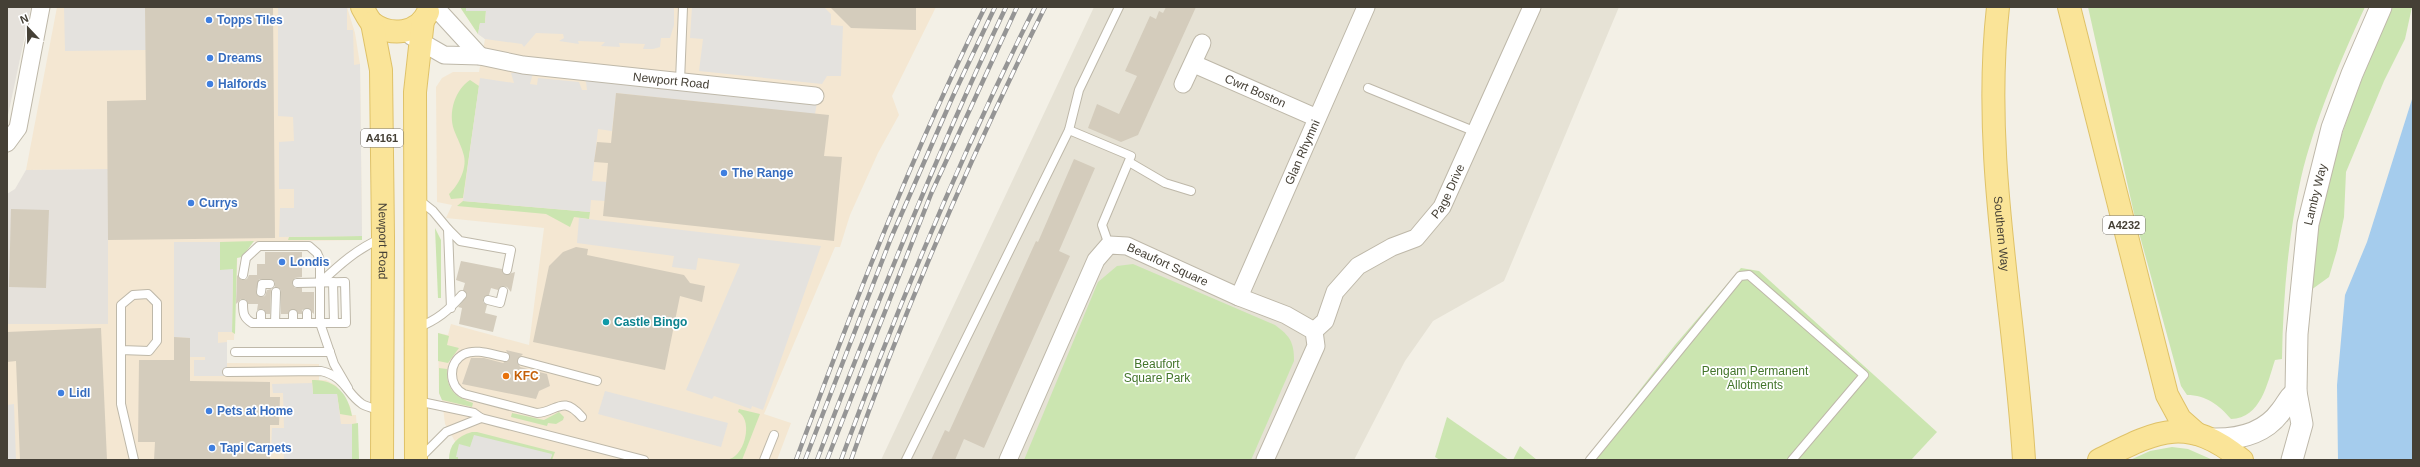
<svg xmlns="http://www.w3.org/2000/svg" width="2420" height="467" viewBox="0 0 2420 467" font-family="Helvetica,sans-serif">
	<rect width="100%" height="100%" fill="#f3f0e6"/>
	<!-- residential -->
	<path fill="#e6e2d5" d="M1094,7H1619L1504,281L1433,321L1405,361L1354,460H881Z"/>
	<!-- commercial -->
	<g fill="#f4e7d2">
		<path d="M57,7H347L355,33L360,64L362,240L238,242L234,340H227V363L319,364V380H326L336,385L350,406L352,415H356L359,460H7V324H108V169L26,170Z"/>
		<path d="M460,7H936L892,96L899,115L878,153L850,215L840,247H835L764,414L791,423L777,460H449L456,443L445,424L442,400L439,393L438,333L448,335L451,324L529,345L544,228L446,218L452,205L437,202L436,87L442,78L453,72H479L485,39L478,34Z"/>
	</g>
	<!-- industrial -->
	<g fill="#e5e1db">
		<path d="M7,7H31L7,120Z"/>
		<path d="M108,169V324H7V194L15,189L26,170Z"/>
	</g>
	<!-- green -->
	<g fill="#cbe5b0">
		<path d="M460,7H466L467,11L486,10L485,23H480L478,34Z"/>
		<path d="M2088,7H2365C2341,59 2314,122 2301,178C2288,237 2283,298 2282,359L2275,360C2267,384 2261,418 2231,419C2219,405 2206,395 2187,395L2181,386L2135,218Z"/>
		<path d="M2393,7H2412L2405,39L2384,81L2346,172L2344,217L2337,250L2329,277L2311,290C2316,191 2352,97 2393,7Z"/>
		<path d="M470,80L479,86L463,198L451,199L449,194C458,186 467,169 464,156C462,147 457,138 454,130C448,112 455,90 470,80Z"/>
		<path d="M463,201L590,212L589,219L574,217L570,227L546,214L457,206Z"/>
		<path d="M435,228L441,240V298H438Z"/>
		<path d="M362,236V240H288L289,237Z"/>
		<path d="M254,241L242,257L237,258L235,334L232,332L233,270H220V242Z"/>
		<path d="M1133,264L1275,325C1290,336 1294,342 1294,361L1251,460H1024L1098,282L1117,266Z"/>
		<path d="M1741,268L1759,271L1937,432L1911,460H1585L1675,345Z"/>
		<path d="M438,333L449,336L447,345L459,348L448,363L438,361Z"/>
		<path d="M439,368L447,369C446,389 455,397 473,403L472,407L442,400L439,393Z"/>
		<path d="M312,380C335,379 348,393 352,416L340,414L337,394H313Z"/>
		<path d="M739,409L760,414L742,460H718C723,459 730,461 735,456C746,448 752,419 738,412Z"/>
		<path d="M559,412L564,417L563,420L556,424L548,423L547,426L511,417L512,413L544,420Z"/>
		<path d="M1447,417L1509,460H1440L1435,457Z"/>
		<path d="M358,423L359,460H352V424Z"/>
		<path d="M472,432H477L555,452L552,460H550L552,455L470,447L456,457H459L458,460H449C449,445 457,436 472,432Z"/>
		<path d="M1520,446L1537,460H1513Z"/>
		<path d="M2172,447L2188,449L2213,460H2130L2150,451Z"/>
	</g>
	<!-- parking -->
	<g fill="#e4e2de">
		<path d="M64,7H145L146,50L65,51Z"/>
		<path d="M278,7L347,8V30H353L354,65L360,64L362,236L279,237L280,208H294V189H279V142L294,141L293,117L278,116Z"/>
		<path d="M466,7H674V25L670,38H661L660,47L653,49H643L645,44L619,43L620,47L601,46L605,42L578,41L579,44L559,41L564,38L563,34L536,33L524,47L522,44L485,39L478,34L480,23H485L486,11H466Z"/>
		<path d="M692,7H824L831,14V25L843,26L841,76H827L822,84L699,71L703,39L690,38Z"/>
		<path d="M511,73H533L530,84L537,85L538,78L579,82L582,90H587L586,82L582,78L817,103L815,114L616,93L612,131L598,129L592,181L607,182L605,201L591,200L590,212L463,201L480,78L514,83Z"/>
		<path d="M579,218L821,246L763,410L752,406L751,409L714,396L712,399L686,390L740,264L698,258L696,270L672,267L674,256L577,243Z"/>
		<path d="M174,242H220V270L233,269L232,332H218V343L227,342V376H194V360H205V357H190V338L174,337Z"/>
		<path d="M312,383L313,394H337L341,424H352V460H284V452L271,451L272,428H284L283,393H273L272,384Z"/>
		<path d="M605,391L728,423L721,447L598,414Z"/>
		<path d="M14,404L16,460H7V405Z"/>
		<path d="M474,435L552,454L550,460H458V457H456L459,444L470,447Z"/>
	</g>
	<!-- water -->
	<path fill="#a5cced" d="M2413,96V460H2338L2337,385L2345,295L2367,242Z"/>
	<!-- building -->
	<g fill="#d4ccbc">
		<path d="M145,7H273L275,238L108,240L107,101L146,100Z"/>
		<path d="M830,7H916V30L851,28Z"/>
		<path d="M1166,7H1196L1138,135L1121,142L1088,128L1097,104L1119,114L1137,76L1125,71L1150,16L1156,19L1159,11L1163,13Z"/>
		<path d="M616,93L829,115L824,156L842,157L834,241L603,216L608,163L594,162L597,142L611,143Z"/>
		<path d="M1074,159L1095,168L1059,251L1070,256L984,448L964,439L955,460H931L945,430L949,432L1036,241L1038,242Z"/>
		<path d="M11,209L49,210L46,288L9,287Z"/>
		<path d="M576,247L588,249L587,255L684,275L690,283L705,286L702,302L680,296L665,370L533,342L549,266L563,252Z"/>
		<path d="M265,252H302V277L295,278L292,284L295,288H302V292H314V314L307,308L302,310V314H298L293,309L288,314H281V290L275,287V282L270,279H259L256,291L261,297L265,296L267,290L271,289L270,314H266L263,309L257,310L258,304H248L245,299H241L236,304L237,275L242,280L247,279L249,275H257V264H265Z"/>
		<path d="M461,261L502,269L506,275L515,272L511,292L507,287L502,286L498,290L491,288L489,295L483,298V302L487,305L485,313L497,316L493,332L459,324L462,308L458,307L467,296L463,290L465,283L456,280Z"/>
		<path d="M101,328L107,460H20L16,361L7,362V332Z"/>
		<path d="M174,337L190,338V381L270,382V397H280L279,425H270V460H154L155,442H138L139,360H174Z"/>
		<path d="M506,350L523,354L517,360L520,367L547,374L550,386L539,391L536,399L462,384L471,358H484L503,363L510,358Z"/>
	</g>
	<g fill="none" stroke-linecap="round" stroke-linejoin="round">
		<!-- service casing -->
		<g stroke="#beb8a9" stroke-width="10">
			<g id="service">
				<path d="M680,81L683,7"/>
				<path d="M1368,88L1476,132"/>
				<path d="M1069,130L1131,156L1102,225L1109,245"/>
				<path d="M1129,162L1165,183L1191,191"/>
				<path d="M419,200L433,211L448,229L451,308"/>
				<path d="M448,229L460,241L511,250L507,270"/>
				<path d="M243,275L246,258L259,246H309L317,253L320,260V323L334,364L348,388"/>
				<path d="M333,282L334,323"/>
				<path d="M320,283C339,265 358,248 382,238"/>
				<path d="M261,292L262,284H270"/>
				<path d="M488,300L500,303L503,291"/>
				<path d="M243,304C243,314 244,318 252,323H346L345,282L297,283"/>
				<path d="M293,314V323"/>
				<path d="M261,323V314"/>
				<path d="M275,323L276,292"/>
				<path d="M307,323V313"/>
				<path d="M417,328C437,320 448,311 462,295"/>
				<path d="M121,350L149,351L157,341V303L148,294L133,295L121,305V404L134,460"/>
				<path d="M235,352H330"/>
				<path d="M505,357C493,355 476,348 464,354C448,362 448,386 464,394L537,413C557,412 562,394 582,417"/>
				<path d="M522,361L597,381"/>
				<path d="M227,372L321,371C346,377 345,392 362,404C367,407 374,408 380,411"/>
				<path d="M417,401L474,413L481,418L644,460"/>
				<path d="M420,458L446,432L481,418"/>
				<path d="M764,460L774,435"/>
				<path d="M906,460L1069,130L1079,90L1119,7"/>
				<path d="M1590,460L1740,276L1749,275L1864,375L1792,460"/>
			</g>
		</g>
		<!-- minor casing -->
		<g stroke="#beb8a9" stroke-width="19">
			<g id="minor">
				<path d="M435,7L480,56"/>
				<path id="s1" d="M411,36L444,55L480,56L523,65L815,96"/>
				<path id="s2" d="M1194,64L1317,118"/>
				<path d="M1183,84L1202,43"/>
				<path d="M7,143L18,128L41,7"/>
				<path id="s3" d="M1239,297L1366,7"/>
				<path id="s4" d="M1314,331L1325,321L1335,292L1358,266L1392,247L1416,238L1442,207L1532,7"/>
				<path id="s5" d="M1008,460L1096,260L1109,245L1127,246L1239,297L1286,315L1314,331L1316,346L1265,460"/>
			</g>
		</g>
		<!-- tertiary casing -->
		<g stroke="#beb8a9" stroke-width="23">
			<g id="tertiary">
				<path d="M2210,439C2237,440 2264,435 2281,411C2287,404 2288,398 2296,392"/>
				<path id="s6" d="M2292,460L2302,424L2296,392L2297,334L2308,224L2332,128L2352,74L2381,7"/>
			</g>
		</g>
		<!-- primary casing -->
		<g stroke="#dfc268" stroke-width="24">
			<g id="primary">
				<path d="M362,7C365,12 368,19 372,23C390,37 419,34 428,12"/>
				<path id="s7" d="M1998,7C1981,158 2015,309 2024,460"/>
				<path d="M2069,7L2167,395L2180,419L2197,434"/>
				<path id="s8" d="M372,23L381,70L383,238L382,460"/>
				<path d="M416,460L415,92L423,20"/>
				<path d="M2099,460C2157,431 2186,414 2242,460"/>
			</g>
		</g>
		<!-- service -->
		<use href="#service" stroke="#fff" stroke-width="8"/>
		<!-- minor -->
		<use href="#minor" stroke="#fff" stroke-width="17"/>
		<!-- tertiary -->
		<use href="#tertiary" stroke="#fff" stroke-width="21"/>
		<!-- primary -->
		<use href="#primary" stroke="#fae498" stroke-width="22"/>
		<!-- rail casing -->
		<g stroke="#959595" stroke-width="4.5">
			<g id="rail">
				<path d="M796,460C853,306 912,154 985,7"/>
				<path d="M805,460L891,238L953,96L995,7"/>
				<path d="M817,460C875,307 936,155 1006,7"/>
				<path d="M827,460L931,194L1017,7"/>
				<path d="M841,460C898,306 961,154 1035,7"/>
				<path d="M851,460C906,305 972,154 1045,7"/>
			</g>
		</g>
		<!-- rail -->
		<use href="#rail" stroke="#fff" stroke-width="3" stroke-dasharray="9" stroke-linecap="butt"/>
	</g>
	<!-- markers -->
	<g fill="#3f7fe0" stroke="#fff" stroke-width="1.5">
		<circle cx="209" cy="20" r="4"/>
		<circle cx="210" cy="58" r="4"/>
		<circle cx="210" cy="84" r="4"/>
		<circle cx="724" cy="173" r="4"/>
		<circle cx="191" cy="203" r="4"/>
		<circle cx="282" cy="262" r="4"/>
		<circle cx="61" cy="393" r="4"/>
		<circle cx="209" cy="411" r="4"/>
		<circle cx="212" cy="448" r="4"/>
	</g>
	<circle fill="#0f9aa8" stroke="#fff" stroke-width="1.5" cx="606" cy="322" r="4"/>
	<circle fill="#e8710a" stroke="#fff" stroke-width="1.5" cx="506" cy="376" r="4"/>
	<g text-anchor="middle" stroke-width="3.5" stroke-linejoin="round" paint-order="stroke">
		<!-- shield labels -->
		<g fill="#fff" stroke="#7d7972" stroke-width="1">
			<rect x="361" y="129" width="42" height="18" rx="3"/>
			<rect x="2103" y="216" width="42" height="18" rx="3"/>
		</g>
		<g font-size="11" font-weight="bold" fill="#454036">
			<text x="382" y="142">A4161</text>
			<text x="2124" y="229">A4232</text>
		</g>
		<!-- shop labels -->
		<g font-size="12" font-weight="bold" fill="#366cbe" stroke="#fff" text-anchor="start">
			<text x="217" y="24">Topps Tiles</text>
			<text x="218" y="62">Dreams</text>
			<text x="218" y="88">Halfords</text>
			<text x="732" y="177">The Range</text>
			<text x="199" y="207">Currys</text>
			<text x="290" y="266">Londis</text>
			<text x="69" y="397">Lidl</text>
			<text x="217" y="415">Pets at Home</text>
			<text x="220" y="452">Tapi Carpets</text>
		</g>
		<!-- street labels -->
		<g font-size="12" fill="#454036" stroke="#fff">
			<text dy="4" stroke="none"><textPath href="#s1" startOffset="267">Newport Road</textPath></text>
			<text dy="4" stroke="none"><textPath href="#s2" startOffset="67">Cwrt Boston</textPath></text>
			<text dy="4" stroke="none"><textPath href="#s3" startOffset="158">Glan Rhymni</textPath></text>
			<text dy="4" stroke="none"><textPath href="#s4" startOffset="202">Page Drive</textPath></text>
			<text dy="4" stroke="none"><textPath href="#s6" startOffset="269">Lamby Way</textPath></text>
			<text dy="4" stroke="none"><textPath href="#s7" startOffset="227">Southern Way</textPath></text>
			<text dy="4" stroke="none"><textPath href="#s8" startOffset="219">Newport Road</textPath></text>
			<text dy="4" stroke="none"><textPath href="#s5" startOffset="301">Beaufort Square</textPath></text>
		</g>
		<!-- culture labels -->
		<g font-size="12" font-weight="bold" fill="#0d838f" stroke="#fff" text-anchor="start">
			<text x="614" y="326">Castle Bingo</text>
		</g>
		<!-- park labels -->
		<g font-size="12" fill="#43752b" stroke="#fff">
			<text x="1157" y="368">Beaufort<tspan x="1157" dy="14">Square Park</tspan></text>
			<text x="1755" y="375">Pengam Permanent<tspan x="1755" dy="14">Allotments</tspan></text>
		</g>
		<!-- food labels -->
		<g font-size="12" font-weight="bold" fill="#c56008" stroke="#fff" text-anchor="start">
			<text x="514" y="380">KFC</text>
		</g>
	</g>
	<!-- border -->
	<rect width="2420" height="467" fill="none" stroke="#454036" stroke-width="16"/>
	<!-- north arrow -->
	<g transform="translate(28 28) rotate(338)" stroke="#ffffff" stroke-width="3" paint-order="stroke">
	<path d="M0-3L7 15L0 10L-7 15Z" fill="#454036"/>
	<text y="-6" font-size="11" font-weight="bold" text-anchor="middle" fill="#454036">N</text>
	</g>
</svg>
